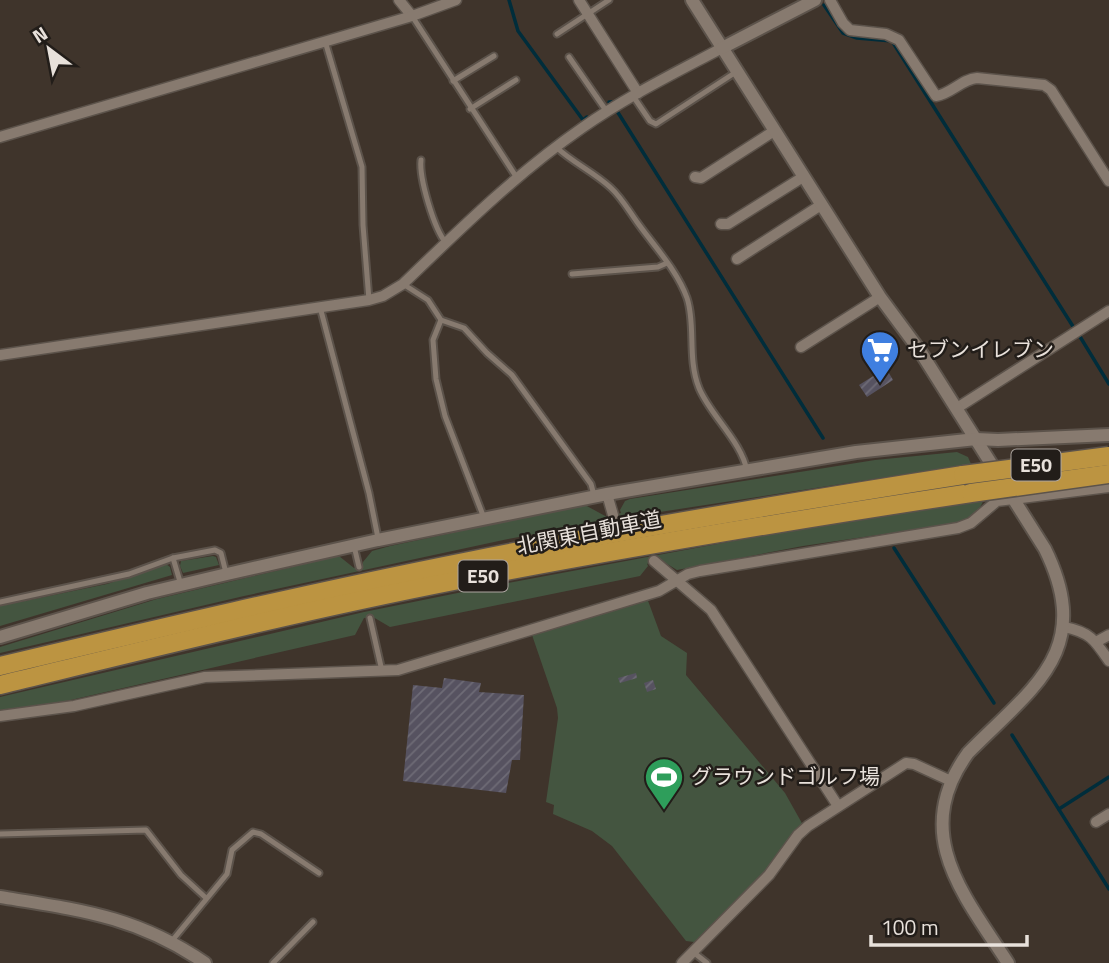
<svg xmlns="http://www.w3.org/2000/svg" width="1109" height="963" viewBox="0 0 1109 963" font-family="'Titillium Web','Noto Sans JP',sans-serif">
	<defs>
		<pattern id="building-hatch" width="6" height="6" patternUnits="userSpaceOnUse" patternTransform="scale(1.75)"><rect width="6" height="6" fill="#565260"/><path d="M-1 1l2-2M0 6l6-6M5 7l2-2" fill="none" stroke="#6e6b76"/></pattern>
	</defs>
	<rect width="100%" height="100%" fill="#3f342b"/>
	<!-- green -->
	<g fill="#445540">
		<path d="M957,452L968,457L971,464L634,516L508,539L244,596L0,653V647L157,599L339,556L354,568L363,566V562L372,551L390,546L585,505L607,517L621,513L620,510L625,501L630,499L875,460Z"/>
		<path d="M983,501C979,513 965,521 952,524L803,546L677,570L659,559L647,564L648,566L640,576L390,627L373,617L364,618L355,635L40,707L0,710V697L364,612L492,586L797,529Z"/>
		<path d="M213,556L216,557L219,565L183,573L180,566L181,561Z"/>
		<path d="M166,564L170,567L172,575L0,626V606L107,584Z"/>
		<path d="M647,598L661,636L687,653L686,675L785,793L803,825L774,862L694,942L686,941L612,846L592,831L553,814L554,805L546,802L558,718L557,708L532,635Z"/>
	</g>
	<g fill="none" stroke-linecap="round" stroke-linejoin="round">
		<!-- stream -->
		<g stroke="#002d3b" stroke-width="3.5">
			<path d="M509,0L518,31L583,120L587,117"/>
			<path d="M824,5L843,33L857,38L892,41L1074,328"/>
			<path d="M609,102H612"/>
			<path d="M617,111L823,438"/>
			<path d="M1079,335L1109,384"/>
			<path d="M894,548L994,703"/>
			<path d="M1012,735L1109,889"/>
			<path d="M1059,809L1109,777"/>
		</g>
	</g>
	<!-- building -->
	<g fill="url(#building-hatch)">
		<path d="M886,368L893,380L867,397L859,385Z"/>
		<path d="M636,673L637,678L620,683L618,678Z"/>
		<path d="M444,678L481,683L479,692L524,695L520,760H512L506,793L403,781L413,685L442,688Z"/>
		<path d="M653,680L656,689L647,692L644,683Z"/>
	</g>
	<g fill="none" stroke-linecap="round" stroke-linejoin="round">
		<!-- service casing -->
		<g stroke="#5c534b" stroke-width="9">
			<g id="service">
				<path d="M412,16L517,178"/>
				<path d="M557,34L609,0"/>
				<path d="M325,41L362,167L363,225L369,300"/>
				<path d="M569,57L607,112"/>
				<path d="M453,81L494,56"/>
				<path d="M633,96L650,121L656,124L736,72"/>
				<path d="M470,109L516,80"/>
				<path d="M556,147C573,163 594,172 611,188C621,197 629,211 637,222C654,246 677,270 687,298C696,325 687,358 699,388C710,415 742,442 747,471"/>
				<path d="M421,160C419,178 434,229 446,243"/>
				<path d="M572,274L658,267L667,263"/>
				<path d="M403,284L428,300L441,320L464,328L487,353L512,375L591,484L594,495"/>
				<path d="M320,307L369,493L378,538"/>
				<path d="M441,320L433,340L436,379L445,416L484,518"/>
				<path d="M354,546L359,567"/>
				<path d="M173,558L181,585"/>
				<path d="M0,602L129,574L173,558L215,550L221,553L226,573"/>
				<path d="M370,618L382,671"/>
				<path d="M0,834L146,830L181,875L206,898"/>
				<path d="M171,942L227,874L232,850L253,832L261,834L319,873"/>
				<path d="M693,952L707,963"/>
				<path d="M273,963L313,922"/>
			</g>
		</g>
		<!-- minor casing -->
		<g stroke="#5c534b" stroke-width="13">
			<g id="minor">
				<path d="M399,0L412,16"/>
				<path d="M579,0L638,93"/>
				<path d="M830,0L843,23L850,30L886,34L899,40L936,96C951,94 962,79 977,78L1044,85L1051,90L1109,181"/>
				<path d="M0,137L412,16L456,0"/>
				<path d="M695,177L701,178L774,131"/>
				<path d="M721,224H728L803,177"/>
				<path d="M737,259L821,205"/>
				<path d="M801,347L880,297"/>
				<path d="M0,355L369,300L383,296L403,284C460,229 517,173 582,128C626,97 675,73 722,48"/>
				<path d="M957,408L1109,311"/>
				<path d="M607,494L613,515"/>
				<path d="M654,561L711,610L838,806"/>
				<path d="M1064,627C1090,632 1095,640 1109,661"/>
				<path d="M1096,642L1109,635"/>
				<path d="M0,716L74,706L205,677L398,670L659,591L688,574L700,571L958,528L971,523L997,501L1109,487"/>
				<path d="M1096,822L1109,814"/>
				<path d="M682,963L769,875L798,835L808,826L906,763L914,764L951,781"/>
			</g>
		</g>
		<!-- tertiary casing -->
		<g stroke="#5c534b" stroke-width="16">
			<g id="tertiary">
				<path d="M692,0L880,297L920,351L1045,549C1095,651 1033,687 968,753C910,833 963,894 1008,963"/>
				<path d="M722,48L815,0"/>
				<path d="M0,637L147,593L227,574L378,540L607,494L856,452L976,439L998,440L1109,435"/>
				<path d="M0,897C80,910 136,916 205,963"/>
			</g>
		</g>
		<!-- motorway casing -->
		<g stroke="#5c534b" stroke-width="21">
			<g id="motorway">
				<path d="M0,666C156,629 312,592 469,561C633,528 798,501 963,475"/>
				<path d="M0,685C153,648 305,610 459,580C629,547 800,519 971,493"/>
			</g>
		</g>
		<!-- service -->
		<use href="#service" stroke="#877a6f" stroke-width="5"/>
		<!-- minor -->
		<use href="#minor" stroke="#877a6f" stroke-width="10"/>
		<!-- tertiary -->
		<use href="#tertiary" stroke="#877a6f" stroke-width="12"/>
		<!-- motorway -->
		<use href="#motorway" stroke="#bc9441" stroke-width="18"/>
		<!-- motorway-bridge casing -->
		<g stroke="#5c534b" stroke-width="21" stroke-linecap="butt">
			<g id="motorway-bridge">
				<path d="M963,475L1109,456"/>
				<path d="M971,493L1109,474"/>
			</g>
		</g>
		<!-- motorway-bridge -->
		<use href="#motorway-bridge" stroke="#bc9441" stroke-width="18"/>
	</g>
	<!-- icons -->
	<defs>
		<g id="supermarket-pin" transform="scale(2.0125)"><path d="M0 17L-7.5 6A9.5 9.5 0 1 1 7.5 6Z" fill="#3f7fe0" stroke="#221d19"/><path d="M-6-5.5h2.5l.6 2H6L4.5 2H-2.5L-4.4-4H-6ZM-1.5 3.2a1.3 1.3 0 1 0 .1 0ZM3 3.2a1.3 1.3 0 1 0 .1 0Z" fill="#fff"/></g>
		<g id="stadium-pin" transform="scale(2.0125)"><path d="M0 17L-7.5 6A9.5 9.5 0 1 1 7.5 6Z" fill="#2e9e5b" stroke="#221d19"/><path d="M0-5a6.5 5 0 1 0 0 10a6.5 5 0 1 0 0-10ZM-3.5-1.8h7v3.6h-7Z" fill="#fff"/></g>
	</defs>
	<g fill-rule="evenodd">
		<use href="#supermarket-pin" x="880" y="350"/>
		<use href="#stadium-pin" x="664" y="777"/>
	</g>
	<g text-anchor="middle" stroke-width="5" stroke-linejoin="round" paint-order="stroke">
		<!-- shield labels -->
		<g fill="#221d19" stroke="#ada6a1" stroke-width="2">
			<rect x="1011.5" y="449.5" width="49" height="31" rx="5"/>
			<rect x="458.5" y="560.5" width="49" height="31" rx="5"/>
		</g>
		<g font-size="19" font-weight="bold" fill="#e8e1db">
			<text x="1036" y="472">E50</text>
			<text x="483" y="583">E50</text>
		</g>
		<!-- poi labels -->
		<g font-size="21" fill="#e8e1db" stroke="#221d19" text-anchor="start">
			<text x="907" y="357">セブンイレブン</text>
			<text x="691" y="784">グラウンドゴルフ場</text>
		</g>
		<!-- street labels -->
		<g font-size="21" fill="#e8e1db" stroke="#221d19">
			<text transform="translate(589 533) rotate(-11)" y="7">北関東自動車道</text>
		</g>
	</g>
	<!-- north arrow -->
	<g transform="translate(49 49) rotate(328)" stroke="#221d19" stroke-width="5" paint-order="stroke">
	<path d="M0-5L12 26L0 18L-12 26Z" fill="#e8e1db"/>
	<text y="-10" font-size="19" font-weight="bold" text-anchor="middle" fill="#e8e1db">N</text>
	</g>
	<!-- scale -->
	<path d="M871 935v10h156v-10" fill="none" stroke="#e8e1db" stroke-width="3.5"/>
	<text x="881" y="935" font-size="21" fill="#e8e1db" stroke="#221d19" stroke-width="5" paint-order="stroke">100 m</text>
</svg>
